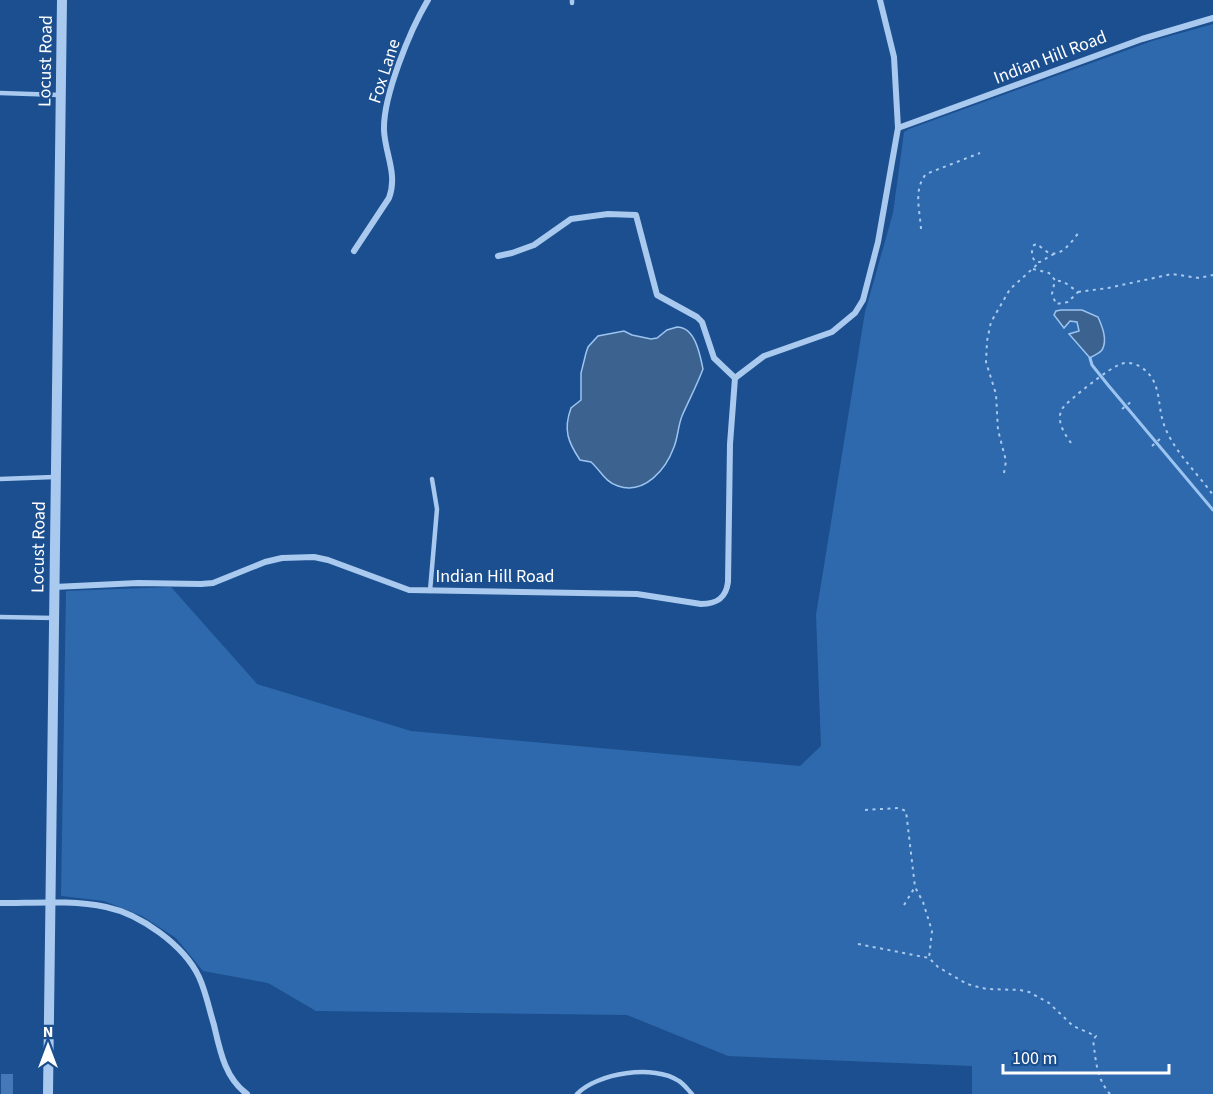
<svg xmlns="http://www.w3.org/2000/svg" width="1213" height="1094" viewBox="0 0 1213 1094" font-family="'Source Sans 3',sans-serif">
	<rect width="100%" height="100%" fill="#1b4f8f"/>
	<!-- green -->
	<path fill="#2e69ad" d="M1213,24V1094H972V1066L728,1056L627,1015L316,1011L268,983L203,971L176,938L142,916L104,901L61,896L66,591L171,587L257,684L411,731L800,766L821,746L816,615L865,312L893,213L904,132L909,129L1152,41Z"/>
	<!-- water -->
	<g fill="#3c6290" stroke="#9cc4f0" stroke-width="1.5">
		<path d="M1061,310H1082L1098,317C1102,326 1108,340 1102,350C1099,354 1094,355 1090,358L1069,334L1079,331L1077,322L1070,321L1064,328L1054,315L1056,311Z"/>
		<path d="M677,327C695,327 700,354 703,369C697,385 689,400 682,416C678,426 678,437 674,447C666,469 645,495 618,486C605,482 601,471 591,462L580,460C568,442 563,430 571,408L581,400V373L586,353L588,347L598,336L624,331L632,335L651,339L657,338L667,330Z"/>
	</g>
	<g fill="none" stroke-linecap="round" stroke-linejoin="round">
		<!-- stream -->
		<path stroke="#9cc4f0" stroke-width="3" d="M1090,358L1092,365L1108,385L1213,510"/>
	</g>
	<!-- building -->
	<rect fill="#4478b7" x="1" y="1074" width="12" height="20"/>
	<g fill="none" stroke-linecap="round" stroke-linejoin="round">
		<!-- path -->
		<g stroke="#a9c9ee" stroke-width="2" stroke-dasharray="3 4.5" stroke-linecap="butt">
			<path d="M921,229C920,210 913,190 926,174L980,153"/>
			<path d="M1054,254L1040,262H1036C1031,257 1031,252 1034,245L1037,244C1041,247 1046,252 1050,253C1062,257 1073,240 1079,232"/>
			<path d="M1033,269L1049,273L1055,280L1052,294L1056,304L1068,302L1078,292L1064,282L1055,280"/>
			<path d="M1078,292L1108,288L1172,274L1199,278L1213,275"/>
			<path d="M1122,409L1132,401"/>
			<path d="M1071,443C1064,433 1056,421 1062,409C1067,401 1112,366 1121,364C1129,361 1140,365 1146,371C1160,384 1158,402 1162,418C1169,447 1196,471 1213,495"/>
			<path d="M1152,446L1160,439"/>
			<path d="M1004,473L1006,461L998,430L996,394L986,362L987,341L991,322L1010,289L1040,262"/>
			<path d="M865,810L898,808L906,811L915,887L923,902L932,931L929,958"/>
			<path d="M904,905L915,887"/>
			<path d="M858,944L929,958L938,967L967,984L978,987L987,989L1020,990L1029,992L1049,1003L1073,1026L1096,1036L1093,1040C1096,1060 1096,1078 1110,1094"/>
		</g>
		<!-- service -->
		<g stroke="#a9c9ee" stroke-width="4.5">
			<path d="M572,0V3"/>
			<path d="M0,93L60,95"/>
			<path d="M0,479L54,477"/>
			<path d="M430,591L437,509L432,479"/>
			<path d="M0,617L54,618"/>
			<path d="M577,1094C597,1073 654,1064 679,1081C684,1084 688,1090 692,1094"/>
		</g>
		<!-- minor -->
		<g stroke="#a9c9ee" stroke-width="6">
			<path d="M898,128L1142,39L1213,18"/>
			<path d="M354,251L389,198C398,174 385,154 384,130C383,96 410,30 428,0"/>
			<path d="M498,256L512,253L534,245L571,219L608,214L636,215L657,295L697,317L702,322L714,358L735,378"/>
			<path d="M54,587L138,583L201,584L213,583L265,562L282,558L314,557L328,560L409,590L637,594L701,604C717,604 726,598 728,582L730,444L735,378L764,356L832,332L855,313L863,300L878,242L898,128L894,57L880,0"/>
			<path d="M0,903C35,903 72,900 106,907C140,914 184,945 199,977C206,992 209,1009 214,1025C220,1051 225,1078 247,1094"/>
		</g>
		<!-- tertiary -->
		<path stroke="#a9c9ee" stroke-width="10" d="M48,1094L62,0"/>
	</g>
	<g text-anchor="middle" stroke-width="4.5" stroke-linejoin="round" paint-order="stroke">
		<!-- street labels -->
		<g font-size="18" fill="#fff" stroke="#1b4f8f">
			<text transform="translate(1050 57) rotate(-21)" y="6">Indian Hill Road</text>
			<text transform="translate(45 61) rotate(-89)" y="6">Locust Road</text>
			<text transform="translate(384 71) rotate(-72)" y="6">Fox Lane</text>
			<text transform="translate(38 547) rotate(-89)" y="6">Locust Road</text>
			<text x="495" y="582">Indian Hill Road</text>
		</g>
	</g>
	<!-- north arrow -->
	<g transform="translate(48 1046)" stroke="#1b4f8f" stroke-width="4.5" paint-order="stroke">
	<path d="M0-4.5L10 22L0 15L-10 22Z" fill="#ffffff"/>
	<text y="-9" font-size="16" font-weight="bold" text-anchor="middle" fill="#ffffff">N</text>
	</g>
	<!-- scale -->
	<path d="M1003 1064v9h166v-9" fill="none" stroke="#ffffff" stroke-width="3"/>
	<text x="1012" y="1064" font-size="18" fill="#ffffff" stroke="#1b4f8f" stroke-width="4.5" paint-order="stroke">100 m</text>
</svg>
